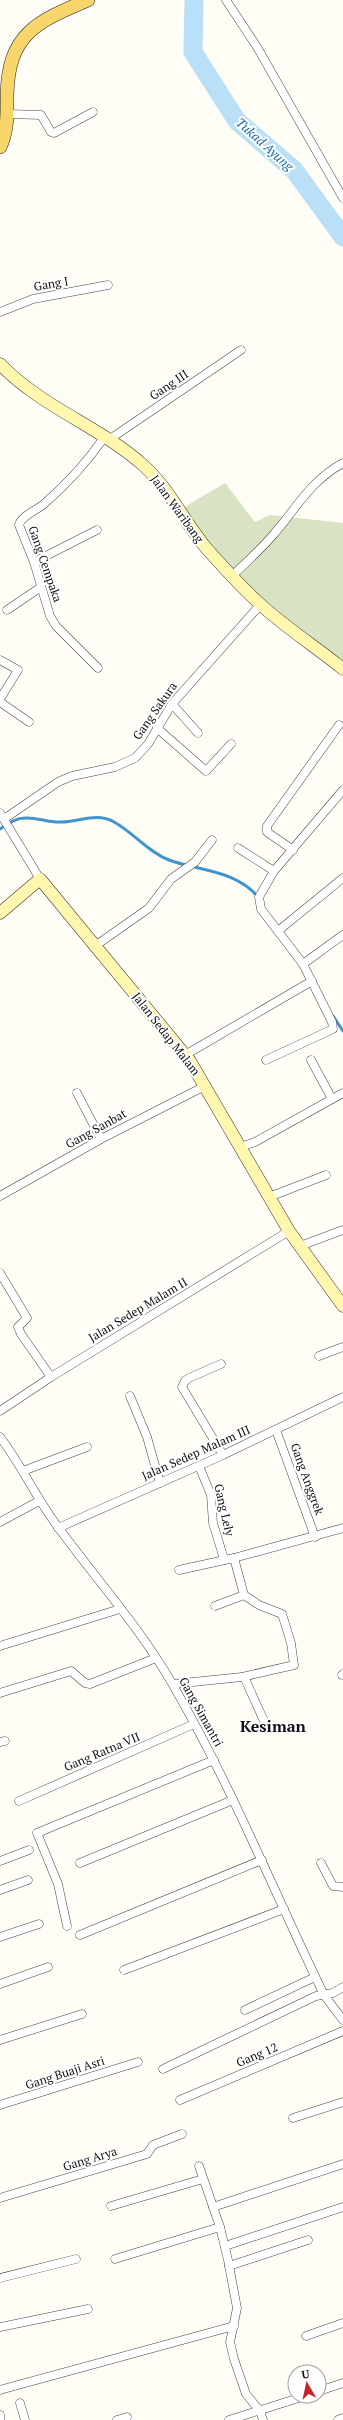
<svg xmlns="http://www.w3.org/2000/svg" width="343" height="2420" viewBox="0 0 343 2420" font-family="'PT Serif',serif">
	<rect width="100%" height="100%" fill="#fffdf5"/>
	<!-- cemetery -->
	<path fill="#d9e3c4" d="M225,483L255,522L270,515L343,523V667L262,602L203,539L183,508Z"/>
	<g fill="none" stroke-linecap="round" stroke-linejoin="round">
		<!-- stream -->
		<g stroke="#3f96cf" stroke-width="3">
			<path d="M0,829C8,824 15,818 25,818C37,817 49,823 61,822C79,822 97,812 114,822C134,833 148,852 169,860C199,871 236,870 258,897"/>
			<path d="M333,1016L343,1031"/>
		</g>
		<!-- river -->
		<path stroke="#b9e0f7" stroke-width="19" d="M194,0L193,52L237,121L294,170L343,237"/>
		<!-- street casing -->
		<g stroke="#444" stroke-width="9">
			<g id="street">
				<path d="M226,0L257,47L343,198"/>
				<path d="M7,114L41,115L51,132L54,133L93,112"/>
				<path d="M0,312L33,299L108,285"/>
				<path d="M110,439L241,350"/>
				<path d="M34,562L97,530"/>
				<path d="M232,576C246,563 260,550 273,535C296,509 310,481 343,463"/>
				<path d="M7,610L41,587"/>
				<path d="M0,660L18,670L0,699"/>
				<path d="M98,668L56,626L50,616L34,562L19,525C21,516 37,510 44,504C67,484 88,461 105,436"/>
				<path d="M0,702L29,722"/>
				<path d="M172,704L198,733"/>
				<path d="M157,728L206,771L231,744"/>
				<path d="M0,813L40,879"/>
				<path d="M4,819L58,782L72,776L115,767L135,758L148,744L172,704L260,605"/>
				<path d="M238,848L274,871"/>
				<path d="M293,850L267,832V826L339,725"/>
				<path d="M278,931L343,878"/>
				<path d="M95,946L149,908L171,879L195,862L212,840"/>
				<path d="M303,964L343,935"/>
				<path d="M185,1055L312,981"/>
				<path d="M266,1060L333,1029L332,1022L303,964L261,909L259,897L274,871L343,790"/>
				<path d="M311,1060L332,1099"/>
				<path d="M77,1093L101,1139"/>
				<path d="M240,1147L255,1142L343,1093"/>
				<path d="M0,1196L101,1139L205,1086"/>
				<path d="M269,1197L326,1175"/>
				<path d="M300,1246L343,1230"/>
				<path d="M0,1273L27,1318L18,1327L21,1334L51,1377"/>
				<path d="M319,1356L343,1347"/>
				<path d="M221,1364L189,1378L185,1381L182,1387L223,1455"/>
				<path d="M130,1396L147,1437L160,1483"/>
				<path d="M0,1411L51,1377L289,1231"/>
				<path d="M276,1430L315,1537"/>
				<path d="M0,1437C22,1466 36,1498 58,1527C96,1579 141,1629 173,1685C231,1785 274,1892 324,1995L343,2020"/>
				<path d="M199,1466L211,1495L213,1523L224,1559"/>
				<path d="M23,1471L87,1447"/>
				<path d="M0,1522L39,1501"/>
				<path d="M58,1528L223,1455L343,1397"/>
				<path d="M179,1570L234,1558L343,1528"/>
				<path d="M215,1606L244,1595L234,1558"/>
				<path d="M0,1646L120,1609"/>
				<path d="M342,1675L343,1674"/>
				<path d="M242,1677L245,1679L264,1721"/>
				<path d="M173,1684L242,1677L294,1665L291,1643L282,1614L259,1605L244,1595"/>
				<path d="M0,1693L71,1671L85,1683L90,1684L156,1658"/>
				<path d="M0,1742L5,1741"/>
				<path d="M19,1801L194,1724"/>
				<path d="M0,1861L29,1850"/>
				<path d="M80,1863L233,1800"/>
				<path d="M321,1863L333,1886L343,1887"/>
				<path d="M0,1890L28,1880"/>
				<path d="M67,1926L58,1884L37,1833L214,1760"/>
				<path d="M80,1935L262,1860"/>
				<path d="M0,1937L39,1924"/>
				<path d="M124,1970L284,1909"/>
				<path d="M0,1984L48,1967"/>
				<path d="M245,2010L315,1977"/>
				<path d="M0,2040L82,2014"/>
				<path d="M163,2069L316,1996L333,1993L343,1987"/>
				<path d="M180,2100L343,2031"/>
				<path d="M0,2105L138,2062"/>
				<path d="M293,2118L343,2102"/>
				<path d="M199,2166L220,2227L228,2260L237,2308L230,2342L234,2359L246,2394L260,2411L263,2420"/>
				<path d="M0,2198L147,2154L153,2145L182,2134"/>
				<path d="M111,2206L203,2179"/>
				<path d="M213,2207L343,2164"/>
				<path d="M225,2246L343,2207"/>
				<path d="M115,2259L220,2227"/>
				<path d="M229,2266L308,2240"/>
				<path d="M0,2278L76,2259"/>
				<path d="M0,2327L88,2309"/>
				<path d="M306,2336L343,2323"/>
				<path d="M0,2390L234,2326"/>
				<path d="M319,2391L343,2383"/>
				<path d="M20,2403L25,2420"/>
				<path d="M0,2415V2420"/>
				<path d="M117,2420L127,2417"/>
				<path d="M229,2420L305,2396"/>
				<path d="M338,2420L343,2418"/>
			</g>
		</g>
		<!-- secondary casing -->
		<g stroke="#333" stroke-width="13">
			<g id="secondary">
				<path d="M0,364C41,407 99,426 143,465C170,489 184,522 207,549C224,568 241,587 260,604C286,628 316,647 343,669"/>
				<path d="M0,913L40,879L190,1061L289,1231L343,1306"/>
			</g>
		</g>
		<!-- primary casing -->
		<g stroke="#222" stroke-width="14">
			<path id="primary" d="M0,147C8,131 7,113 7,96C8,34 36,22 88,0"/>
		</g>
		<!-- street -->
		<use href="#street" stroke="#fff" stroke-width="8"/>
		<!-- secondary -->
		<use href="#secondary" stroke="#fff6b0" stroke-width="12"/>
		<!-- primary -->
		<use href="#primary" stroke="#f9d66b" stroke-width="13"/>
	</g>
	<g text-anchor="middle" stroke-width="4" stroke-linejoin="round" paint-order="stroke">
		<!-- street labels -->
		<g font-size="12" fill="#111" stroke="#fff">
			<text transform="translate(51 284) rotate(-10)" y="4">Gang I</text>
			<text transform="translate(169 385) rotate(-34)" y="4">Gang III</text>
			<text transform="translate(177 509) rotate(54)" y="4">Jalan Waribang</text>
			<text transform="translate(45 564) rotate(71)" y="4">Gang Cempaka</text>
			<text transform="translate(155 711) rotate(-55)" y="4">Gang Sakura</text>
			<text transform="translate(166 1034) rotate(52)" y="4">Jalan Sedap Malam</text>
			<text transform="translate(96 1129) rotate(-29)" y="4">Gang Sanbat</text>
			<text transform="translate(138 1310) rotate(-31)" y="4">Jalan Sedep Malam II</text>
			<text transform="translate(196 1453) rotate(-24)" y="4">Jalan Sedep Malam III</text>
			<text transform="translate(307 1479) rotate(70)" y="4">Gang Anggrek</text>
			<text transform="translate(224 1510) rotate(77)" y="4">Gang Lely</text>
			<text transform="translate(201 1712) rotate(61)" y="4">Gang Simantri</text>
			<text transform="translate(102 1752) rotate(-23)" y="4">Gang Ratna VII</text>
			<text transform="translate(257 2055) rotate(-23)" y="4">Gang 12</text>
			<text transform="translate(65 2073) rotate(-18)" y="4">Gang Buaji Asri</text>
			<text transform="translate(90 2159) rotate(-17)" y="4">Gang Arya</text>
		</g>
		<!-- water labels -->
		<g font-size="13" font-style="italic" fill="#1768a6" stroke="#fff">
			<text transform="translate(265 144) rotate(42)" y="5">Tukad Ayung</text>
		</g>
		<!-- district labels -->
		<g font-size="16" font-weight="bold" fill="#111" stroke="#fff">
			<text x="273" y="1732">Kesiman</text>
		</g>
	</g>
	<!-- north arrow -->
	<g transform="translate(307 2384) rotate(351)"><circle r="19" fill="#ffffff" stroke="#a0a0a0"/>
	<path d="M0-3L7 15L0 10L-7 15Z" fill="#c4262e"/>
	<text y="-6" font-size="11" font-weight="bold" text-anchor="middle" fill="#111111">U</text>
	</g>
</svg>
